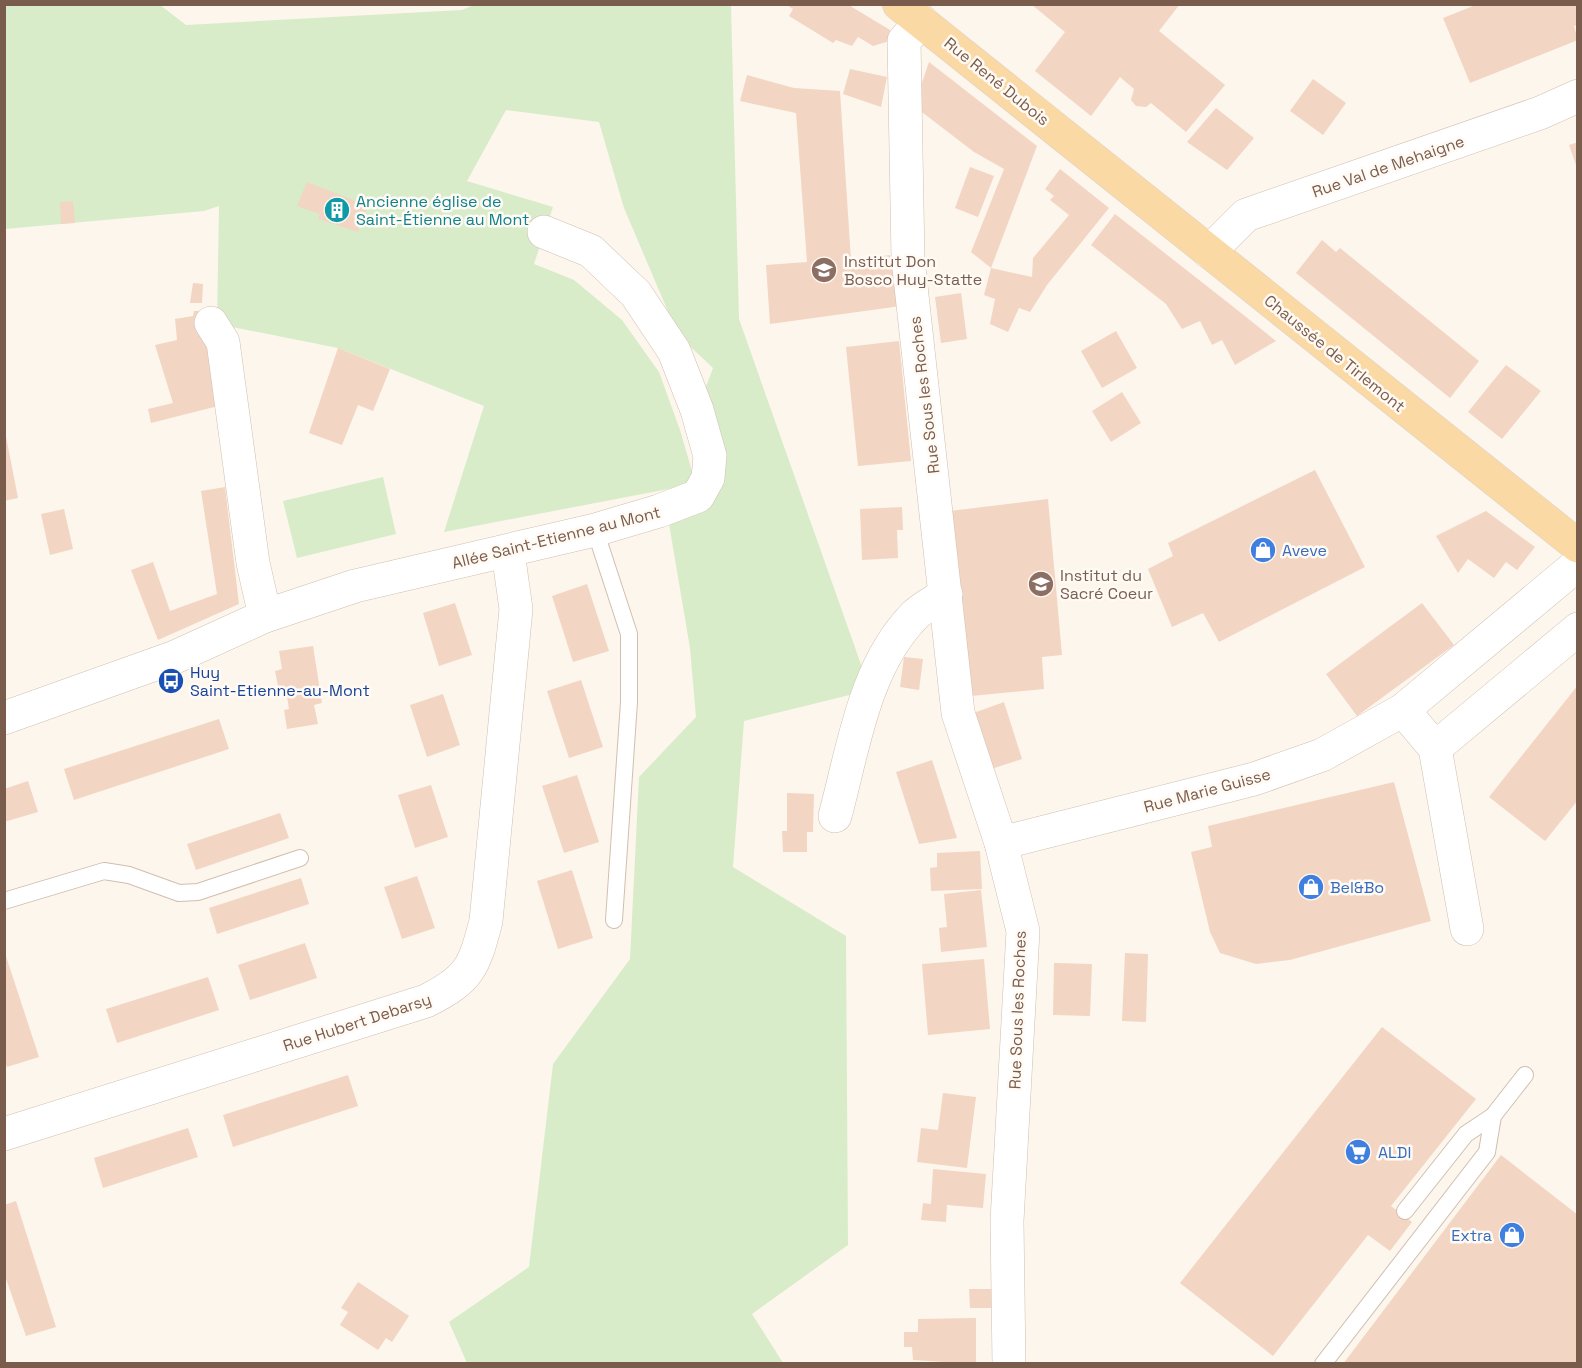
<svg xmlns="http://www.w3.org/2000/svg" width="1582" height="1368" viewBox="0 0 1582 1368" font-family="'Space Grotesk',sans-serif">
	<rect width="100%" height="100%" fill="#fdf6ec"/>
	<!-- green -->
	<g fill="#d8ecc9">
		<path d="M476,4L731,5L739,319L870,690L744,721L733,867L846,936L848,1245L752,1314L783,1363H467L449,1322L529,1267L553,1064L630,959L639,777L696,717L690,648L668,518L679,504L698,496L708,478L710,456L697,410L713,368L678,335L624,208L599,122L506,110L467,181L553,207L534,264L574,280L622,320L659,372L680,430L694,478L684,486L444,532L484,406L338,348L217,324L219,206L204,211L5,229V5H160L186,25L462,10Z"/>
		<path d="M383,477L396,534L297,558L283,501Z"/>
	</g>
	<!-- building -->
	<g fill="#f3d5c3">
		<path d="M785,4H847L890,30L893,40L873,46L858,37L852,46L836,40L833,43L789,16L793,9Z"/>
		<path d="M1031,4H1180L1159,31L1225,85L1186,132L1151,103L1146,107L1136,106L1131,100L1134,89L1120,77L1091,116L1035,71L1065,32Z"/>
		<path d="M1478,4H1578V25L1574,26L1578,40L1470,83L1443,18Z"/>
		<path d="M929,62L1037,146L991,268L1032,277L1033,258L1069,215L1050,200L1054,196L1045,189L1060,169L1109,208L1047,285L1030,312L1019,308L1008,332L990,324L995,299L984,295L991,268L971,252L1004,169L974,152L914,106Z"/>
		<path d="M850,69L887,77L881,107L843,94Z"/>
		<path d="M747,75L794,88L840,91L851,260L890,255L901,306L770,324L766,265L807,262L796,113L740,101Z"/>
		<path d="M1313,79L1346,103L1323,135L1290,111Z"/>
		<path d="M1216,108L1254,138L1227,170L1187,142Z"/>
		<path d="M1578,142V168H1577L1569,145Z"/>
		<path d="M970,167L994,176L978,217L955,208Z"/>
		<path d="M307,182L368,206L358,232L318,219L320,214L297,206Z"/>
		<path d="M73,201L75,223L61,224L60,202Z"/>
		<path d="M1115,214L1231,305L1276,341L1235,365L1222,340L1212,345L1200,321L1182,329L1166,304L1091,245Z"/>
		<path d="M1322,240L1336,252L1340,248L1479,361L1450,398L1296,273Z"/>
		<path d="M193,283L203,284L202,303H190Z"/>
		<path d="M961,293L967,339L941,343L935,297Z"/>
		<path d="M194,311H201L218,406L151,423L148,409L173,403L155,345L177,340L175,319L193,316Z"/>
		<path d="M1116,331L1137,368L1102,388L1081,351Z"/>
		<path d="M899,341L911,461L858,466L846,347Z"/>
		<path d="M338,348L390,369L373,411L358,405L342,445L309,433Z"/>
		<path d="M1506,365L1541,391L1502,439L1468,412Z"/>
		<path d="M1122,392L1141,423L1111,442L1092,411Z"/>
		<path d="M4,426L18,498L4,501Z"/>
		<path d="M1315,470L1365,567L1219,642L1203,613L1172,627L1148,569L1173,556L1168,543Z"/>
		<path d="M225,487L239,604L158,640L131,570L153,562L170,611L217,594L201,491Z"/>
		<path d="M1048,499L1062,655L1042,657L1044,689L971,696L950,511Z"/>
		<path d="M902,507L903,530H897L898,558L862,560L860,509Z"/>
		<path d="M64,509L73,549L50,555L41,514Z"/>
		<path d="M1486,511L1535,547L1517,570L1506,562L1494,578L1468,559L1458,573L1436,536Z"/>
		<path d="M587,584L609,651L573,662L552,596Z"/>
		<path d="M455,603L472,655L439,666L423,613Z"/>
		<path d="M1422,603L1454,645L1357,716L1326,674Z"/>
		<path d="M313,646L322,703L314,705L318,724L287,729L284,710L289,709L286,690L279,691L275,671L282,669L279,651Z"/>
		<path d="M904,657L923,659L919,690L900,687Z"/>
		<path d="M581,680L603,747L569,758L547,691Z"/>
		<path d="M1578,685V800L1545,841L1489,797Z"/>
		<path d="M443,694L460,745L427,757L410,705Z"/>
		<path d="M1004,702L1022,759L985,771L968,715Z"/>
		<path d="M219,719L229,749L74,800L64,769Z"/>
		<path d="M932,760L957,838L919,844L896,772Z"/>
		<path d="M577,775L599,842L564,853L542,786Z"/>
		<path d="M28,781L38,812L4,822V789Z"/>
		<path d="M1394,782L1431,921L1290,960L1256,964L1220,953L1210,932L1191,852L1212,847L1208,826Z"/>
		<path d="M431,785L448,837L415,848L398,795Z"/>
		<path d="M787,793L814,794L813,832H807V852H783L782,831H787Z"/>
		<path d="M280,813L289,838L196,870L187,844Z"/>
		<path d="M980,851L982,889L931,891L930,868L937,867V853Z"/>
		<path d="M572,870L593,938L558,949L537,881Z"/>
		<path d="M417,876L435,928L402,939L384,887Z"/>
		<path d="M301,878L309,904L217,934L209,908Z"/>
		<path d="M981,890L987,947L941,952L939,928L947,927L944,894Z"/>
		<path d="M305,943L317,978L250,1000L238,965Z"/>
		<path d="M4,950L39,1057L7,1067L4,1059Z"/>
		<path d="M1125,953L1148,954L1146,1022L1122,1021Z"/>
		<path d="M984,959L990,1029L928,1035L922,964Z"/>
		<path d="M1054,963L1092,964L1090,1016L1053,1015Z"/>
		<path d="M208,977L219,1010L117,1043L106,1009Z"/>
		<path d="M1382,1027L1476,1099L1391,1206L1412,1222L1390,1251L1368,1235L1273,1356L1180,1283Z"/>
		<path d="M348,1075L358,1106L233,1147L223,1115Z"/>
		<path d="M943,1093L976,1097L967,1168L917,1162L921,1128L938,1130Z"/>
		<path d="M188,1128L198,1157L103,1188L94,1158Z"/>
		<path d="M1501,1155L1578,1215V1364H1343Z"/>
		<path d="M933,1169L986,1174L983,1208L947,1205L946,1222L921,1220L923,1203L931,1204Z"/>
		<path d="M16,1201L56,1327L26,1336L4,1273V1205Z"/>
		<path d="M358,1282L409,1316L392,1342L386,1338L378,1350L340,1325L348,1312L341,1308Z"/>
		<path d="M969,1289H994V1308H970Z"/>
		<path d="M976,1318V1364L913,1360L912,1347H904V1332H918V1319Z"/>
	</g>
	<g fill="none" stroke-linecap="round" stroke-linejoin="round">
		<!-- lane casing -->
		<g stroke="#d1beb0" stroke-width="18">
			<g id="lane">
				<path d="M595,530L629,634V702L614,920"/>
				<path d="M4,901L104,871L129,875L179,893L198,892L300,858"/>
				<path d="M1405,1211L1466,1134L1493,1116L1525,1075"/>
				<path d="M1323,1364L1487,1152L1493,1116"/>
			</g>
		</g>
		<!-- street casing -->
		<g stroke="#d1beb0" stroke-width="34">
			<g id="street">
				<path d="M921,21L904,41L908,259L958,713L1001,843L1023,931L1007,1221L1009,1364"/>
				<path d="M1209,252L1246,215L1540,113L1578,96"/>
				<path d="M211,323L223,342L253,563L265,616"/>
				<path d="M1403,710L1435,748L1467,929"/>
				<path d="M4,718L175,657L265,616L355,586L595,530L659,511L698,496L708,478L710,456L697,410L674,351L636,294L591,251L544,232"/>
				<path d="M1435,748L1578,629"/>
				<path d="M835,816C853,750 864,666 915,615C923,607 936,601 946,594"/>
				<path d="M1001,843L1254,779L1322,755L1403,710L1578,564"/>
				<path d="M4,1134L426,1001C470,979 474,967 486,921L516,609L508,552"/>
			</g>
		</g>
		<!-- primary casing -->
		<g stroke="#dad1cd" stroke-width="34">
			<path id="primary" d="M899,4L1578,546"/>
		</g>
		<!-- lane -->
		<use href="#lane" stroke="#fff" stroke-width="16"/>
		<!-- street -->
		<use href="#street" stroke="#fff" stroke-width="33"/>
		<!-- primary -->
		<use href="#primary" stroke="#fbd9a5" stroke-width="33"/>
	</g>
	<!-- icons -->
	<defs>
		<g id="building-disc" transform="scale(1.35)"><circle r="9.5" fill="#0f9aa8" stroke="#fffaf3"/><path d="M-4-6H4V6H1V3H-1V6H-4ZM-2.5-4.3h1.7v1.8h-1.7ZM.8-4.3h1.7v1.8H.8ZM-2.5-1h1.7V.8h-1.7ZM.8-1h1.7V.8H.8Z" fill="#fff"/></g>
		<g id="school-disc" transform="scale(1.35)"><circle r="9.5" fill="#8d6e63" stroke="#fffaf3"/><path d="M0-5L7-2L0 1L-7-2ZM-4 1L0 2.5L4 1V4Q0 6-4 4Z" fill="#fff"/></g>
		<g id="shop-disc" transform="scale(1.35)"><circle r="9.5" fill="#3f7fe0" stroke="#fffaf3"/><path d="M-5-2.5h2.3a2.7 3.5 0 0 1 5.4 0H5L5.5 6h-11ZM-1.5-2.5h3a1.5 2.3 0 0 0-3 0Z" fill="#fff"/></g>
		<g id="bus-disc" transform="scale(1.35)"><circle r="9.5" fill="#1a4fb4" stroke="#fffaf3"/><path d="M-5-6H5V4H4V6H2V4H-2V6H-4V4H-5ZM-3.5-4V0h7V-4ZM-3.5 1.2v1.5H-2V1.2ZM2 1.2v1.5H3.5V1.2Z" fill="#fff"/></g>
		<g id="supermarket-disc" transform="scale(1.35)"><circle r="9.5" fill="#3f7fe0" stroke="#fffaf3"/><path d="M-6-5.5h2.5l.6 2H6L4.5 2H-2.5L-4.4-4H-6ZM-1.5 3.2a1.3 1.3 0 1 0 .1 0ZM3 3.2a1.3 1.3 0 1 0 .1 0Z" fill="#fff"/></g>
	</defs>
	<g fill-rule="evenodd">
		<use href="#building-disc" x="337" y="210"/>
		<use href="#school-disc" x="824" y="270"/>
		<use href="#shop-disc" x="1263" y="550"/>
		<use href="#school-disc" x="1041" y="584"/>
		<use href="#bus-disc" x="171" y="681"/>
		<use href="#shop-disc" x="1311" y="887"/>
		<use href="#supermarket-disc" x="1358" y="1152"/>
		<use href="#shop-disc" x="1512" y="1235"/>
	</g>
	<g text-anchor="middle" stroke-width="5" stroke-linejoin="round" paint-order="stroke">
		<!-- street labels -->
		<g font-size="16" fill="#7a5c4d" stroke="#fffaf3">
			<text transform="translate(997 81) rotate(39)" y="6">Rue René Dubois</text>
			<text transform="translate(1388 166) rotate(-19)" y="6">Rue Val de Mehaigne</text>
			<text transform="translate(1335 353) rotate(39)" y="6">Chaussée de Tirlemont</text>
			<text transform="translate(924 395) rotate(-97)" y="6">Rue Sous les Roches</text>
			<text transform="translate(556 537) rotate(-14)" y="6">Allée Saint-Etienne au Mont</text>
			<text transform="translate(1207 790) rotate(-15)" y="6">Rue Marie Guisse</text>
			<text transform="translate(1017 1010) rotate(-88)" y="6">Rue Sous les Roches</text>
			<text transform="translate(357 1022) rotate(-18)" y="6">Rue Hubert Debarsy</text>
		</g>
		<!-- culture labels -->
		<g font-size="16" fill="#0d838f" stroke="#fffaf3" text-anchor="start">
			<text x="356" y="207">Ancienne église de<tspan x="356" dy="18">Saint-Étienne au Mont</tspan></text>
		</g>
		<!-- education labels -->
		<g font-size="16" fill="#785e54" stroke="#fffaf3" text-anchor="start">
			<text x="844" y="267">Institut Don<tspan x="844" dy="18">Bosco Huy-Statte</tspan></text>
			<text x="1060" y="581">Institut du<tspan x="1060" dy="18">Sacré Coeur</tspan></text>
		</g>
		<!-- shop labels -->
		<g font-size="16" fill="#366cbe" stroke="#fffaf3" text-anchor="start">
			<text x="1282" y="556">Aveve</text>
			<text x="1330" y="893">Bel&amp;Bo</text>
			<text x="1378" y="1158">ALDI</text>
			<text x="1492" y="1241" text-anchor="end">Extra</text>
		</g>
		<!-- transit labels -->
		<g font-size="16" fill="#164399" stroke="#fffaf3" text-anchor="start">
			<text x="190" y="678">Huy<tspan x="190" dy="18">Saint-Etienne-au-Mont</tspan></text>
		</g>
	</g>
	<!-- border -->
	<rect width="1582" height="1368" fill="none" stroke="#7a5c4d" stroke-width="12"/>
</svg>
